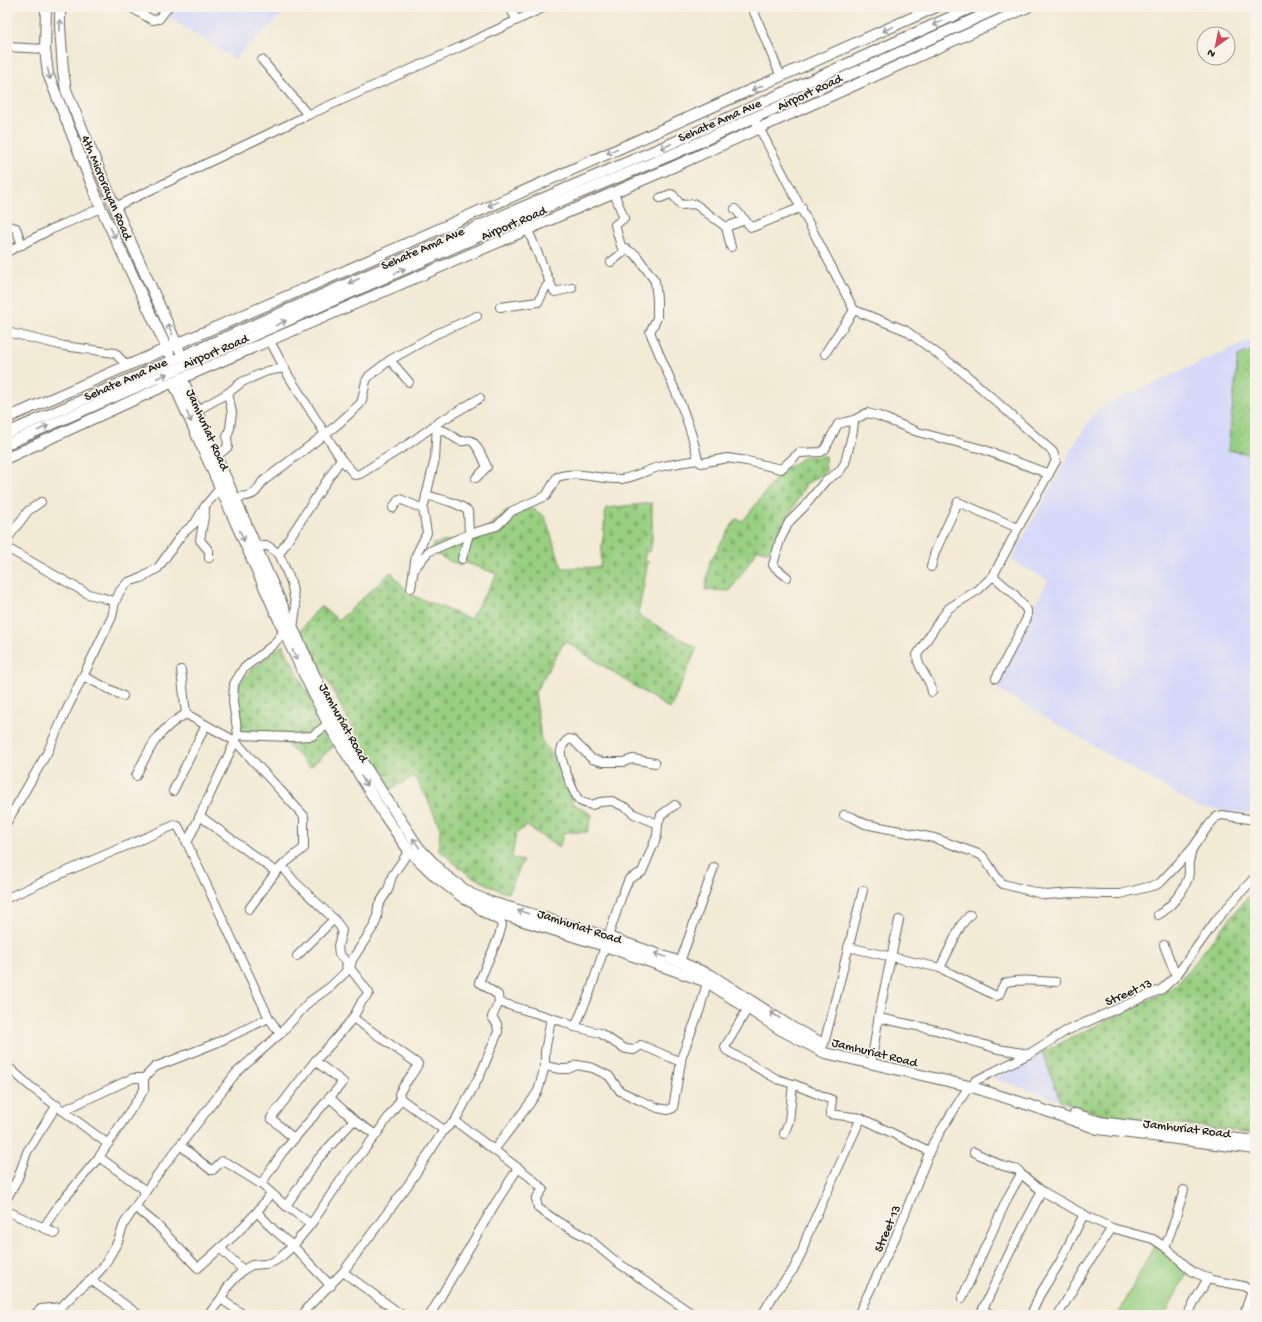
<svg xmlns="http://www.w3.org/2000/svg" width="1262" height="1322" viewBox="0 0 1262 1322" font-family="'Gochi Hand',sans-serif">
	<defs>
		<pattern id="cemetery-stones" width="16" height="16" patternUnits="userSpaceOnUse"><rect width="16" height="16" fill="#98cf81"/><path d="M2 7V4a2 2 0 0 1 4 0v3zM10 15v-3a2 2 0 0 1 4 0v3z" fill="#82b16f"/></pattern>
		<pattern id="park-dots" width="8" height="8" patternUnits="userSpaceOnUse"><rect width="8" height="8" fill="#98cf81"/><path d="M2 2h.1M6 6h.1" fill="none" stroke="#82b16f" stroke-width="1.8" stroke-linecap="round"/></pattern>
	</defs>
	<rect width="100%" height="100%" fill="#f7f3e8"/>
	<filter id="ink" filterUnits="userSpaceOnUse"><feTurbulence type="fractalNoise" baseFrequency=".025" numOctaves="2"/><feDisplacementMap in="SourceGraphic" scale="8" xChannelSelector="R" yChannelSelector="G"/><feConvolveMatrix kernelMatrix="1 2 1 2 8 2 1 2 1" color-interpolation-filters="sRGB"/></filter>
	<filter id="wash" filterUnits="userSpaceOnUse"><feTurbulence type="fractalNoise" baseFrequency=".012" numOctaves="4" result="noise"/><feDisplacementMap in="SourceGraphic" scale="16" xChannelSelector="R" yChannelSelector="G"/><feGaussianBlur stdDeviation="0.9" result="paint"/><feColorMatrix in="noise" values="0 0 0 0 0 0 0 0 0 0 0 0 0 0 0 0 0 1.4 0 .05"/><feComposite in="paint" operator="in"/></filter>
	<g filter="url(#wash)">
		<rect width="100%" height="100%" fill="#f3ead5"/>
		<!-- built -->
		<g fill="#d5d8f9">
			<path d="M174,7H290L234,59L168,17Z"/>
			<path d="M1255,338V814L1198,807L994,687L1048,580L1011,560L1074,445L1097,409L1111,402Z"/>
			<path d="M1042,1052L1061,1101L993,1078Z"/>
		</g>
		<!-- grass -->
		<path fill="#98cf81" stroke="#5a764e" d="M1154,1245L1171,1255L1187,1273L1165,1315H1118Z"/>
		<!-- cemetery -->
		<g fill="url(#cemetery-stones)" stroke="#5a764e">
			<path d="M825,456L826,471L806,484L769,552L758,549L730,591L705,590L710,561L736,519L743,521L781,472L804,457Z"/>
			<path d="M652,503V540L650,551L646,552L644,560L648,562L638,615L697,648L670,709L565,641L535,692L541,740L575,783L572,803L592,815L587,832H564L559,848L527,826L516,833L512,858L523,861L508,893L503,892L469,875L439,850L440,828L426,796L414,776L389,790L352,727L301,630L320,606L339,620L391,572L409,594L470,619L497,574L464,562L460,566L431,552L433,544L478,535L507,511L534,509L545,517L562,568L600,567L606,508Z"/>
			<path d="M283,645L334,746L310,767L282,740L239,734L236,688L251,670Z"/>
			<path d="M1255,889V1133L1104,1115L1061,1101L1042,1052L1159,995L1176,985L1251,893Z"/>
		</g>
		<!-- park -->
		<path fill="url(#park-dots)" stroke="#5a764e" d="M1255,349V455L1228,450L1238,356Z"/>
	</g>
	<g filter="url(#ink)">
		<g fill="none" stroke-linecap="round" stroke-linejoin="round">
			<!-- minor casing -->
			<g stroke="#67645d" stroke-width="10">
				<g id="minor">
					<path d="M130,7L152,20L159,19L168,7"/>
					<path d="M509,7L517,20"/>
					<path d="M752,7L781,77"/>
					<path d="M7,47L45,49"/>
					<path d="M262,60L308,115"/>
					<path d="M754,118L854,310L905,330L964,373L1053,452L1056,461L1018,528L993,576L978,590L949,608L939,621L917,655C917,669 931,678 932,692"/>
					<path d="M614,193L624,218L615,225L621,246L636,255L655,281L657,299V318L650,332C667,374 689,415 698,460"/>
					<path d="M660,198L671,194L673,195L681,205L695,204L726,227L731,247"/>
					<path d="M115,207L308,115L443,55L545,7"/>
					<path d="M735,209L751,227H753L802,207"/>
					<path d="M7,226L16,228L22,245"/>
					<path d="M726,227L745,220"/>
					<path d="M7,252L50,230L101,208"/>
					<path d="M611,262L626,250"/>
					<path d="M550,283L554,291L555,292L572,288"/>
					<path d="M500,307L538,302C543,296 543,287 550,283L528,230"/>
					<path d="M7,332L64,346L115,353L127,366"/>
					<path d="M270,341L288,375L341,459L355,475L360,474L410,443L439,422L480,398"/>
					<path d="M825,354C834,338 845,325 854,310"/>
					<path d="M390,360L409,382"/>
					<path d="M196,411L228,393L242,382L267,371L285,368"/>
					<path d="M436,430C449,429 451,438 461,441C466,442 469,438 473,442C480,449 483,459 487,467L476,478"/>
					<path d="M217,456L228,447L227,437L230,428L232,413L228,393"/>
					<path d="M426,495C441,499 456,502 468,511L469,534L462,559"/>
					<path d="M234,498C250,495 254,498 262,482L337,425L360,404L362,400L366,381L369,376L390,360L436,334L477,316"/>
					<path d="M393,508L399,499H400L423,509"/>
					<path d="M205,511L200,540L209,551V558"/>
					<path d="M7,539L28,511L41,502"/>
					<path d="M257,546H268L279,554L291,582L296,607L293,629"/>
					<path d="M7,548L88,594L101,597L115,602L112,617L67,709L47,753L7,822"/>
					<path d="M279,554L341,459"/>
					<path d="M931,567L935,552L958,502L1018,528"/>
					<path d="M414,569L428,552L469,534L497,526L512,511L546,496L557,477C578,470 599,480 621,479C633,478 647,470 659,467C671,464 685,462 698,460L701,463L727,458L747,461L781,469L799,453L821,452L825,449L838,424L854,420L867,413L879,416L918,432L982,449L1049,474"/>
					<path d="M993,576L1014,594L1027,610V618L996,678"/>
					<path d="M787,577L777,569L773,565L780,540L789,522L804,507L826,480L839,472L845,463L853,431L854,420"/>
					<path d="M411,588L416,555L427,533L423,509L435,459L437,424"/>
					<path d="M115,602L120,591L128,582L141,578L158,568L182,534L195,523L205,506L221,487"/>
					<path d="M181,670L186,714"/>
					<path d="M83,676L123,696"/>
					<path d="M186,714L235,741L304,816V848L285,863L276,872L249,909"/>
					<path d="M238,735L291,737L312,736L328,724"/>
					<path d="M655,763L633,759L623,762H603L592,759L573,740L569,739C564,742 560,749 561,755C562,763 574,796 580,801C583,803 588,804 592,805L600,802L612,801L627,808L634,814L658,824"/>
					<path d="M136,776C149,749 158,729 186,714"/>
					<path d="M173,791L206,725"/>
					<path d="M844,815L852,817L865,824L934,838L981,855C990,863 993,876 1003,884L1046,895L1072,893L1102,894H1120L1156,885L1161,882L1192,849L1209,825L1216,817L1222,815L1255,820"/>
					<path d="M200,816L276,872"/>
					<path d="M283,867L294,881L334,919L341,928L342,931L338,946L339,954L347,962L346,971"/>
					<path d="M7,898L58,875L175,825L178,826L187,843"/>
					<path d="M477,907L482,912L501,922L502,925L499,936L479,982L498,995L499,1002L564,1022L575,1027L600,1033L620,1046L626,1049L634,1050L641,1045L681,1062"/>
					<path d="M1158,915C1170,908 1184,891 1188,878C1190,873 1188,867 1189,862C1190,858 1191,854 1192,849"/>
					<path d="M608,937L621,898L629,879L642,872L657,836L658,824L661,815L675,805"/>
					<path d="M1164,945L1176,976"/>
					<path d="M848,947L940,968L996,996L999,995C1001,992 1002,985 1005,983C1012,979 1046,981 1056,982"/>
					<path d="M297,956L334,919"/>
					<path d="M680,962L714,867"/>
					<path d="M940,968L961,925L970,915"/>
					<path d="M748,1008L725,1047L726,1050L777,1079L793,1084L832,1100L830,1114L861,1118L929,1151"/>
					<path d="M353,1018L418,1064C413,1075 404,1083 399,1094L401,1099L444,1130"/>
					<path d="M879,1018L936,1030L998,1049L1029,1054"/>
					<path d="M575,1027L590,992L605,946"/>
					<path d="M280,1034L269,1018L187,843L238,735L233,702L234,684L243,669L274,644L281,635L283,628"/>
					<path d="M824,1044L863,890"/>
					<path d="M872,1058L879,1014L899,920"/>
					<path d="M7,1066L31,1087L108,1144"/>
					<path d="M545,1066L560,1069H568L577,1065L593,1068L609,1076L620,1091L639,1100L658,1108L668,1110L673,1108L682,1056L700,1009L707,982"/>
					<path d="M144,1078L155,1067L216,1043L269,1018"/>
					<path d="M975,1081L1029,1054L1066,1031L1162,989L1176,976L1217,919L1255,877"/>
					<path d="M329,1097L354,1120L376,1135"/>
					<path d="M64,1110L133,1078H144V1090L99,1157L146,1191"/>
					<path d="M455,1121L530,1177L543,1189L536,1199L538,1208L560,1223L588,1238L614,1260L694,1315"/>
					<path d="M784,1134L789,1121L793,1084"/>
					<path d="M294,1139L271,1118L315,1061L331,1044L353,1018L362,1001L369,993L350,968"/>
					<path d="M180,1145L211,1170H213L222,1161L229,1164L261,1184L286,1206L311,1224"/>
					<path d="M494,1150L530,1103L538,1091L545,1066V1052L551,1018"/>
					<path d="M974,1152L1003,1166L1018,1170L1021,1174L1042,1191L1090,1218L1112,1228L1153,1239L1165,1247L1193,1272L1212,1280L1243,1286L1255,1292"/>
					<path d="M261,1184L282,1153L343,1082L315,1061"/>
					<path d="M271,1193L257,1212L274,1230L293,1246L331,1286"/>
					<path d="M7,1198L18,1178L27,1152L57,1105"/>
					<path d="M286,1206L318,1159L354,1120"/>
					<path d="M135,1207L156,1224L198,1268L237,1233L257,1212"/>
					<path d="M7,1211L55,1233"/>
					<path d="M43,1228L59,1205L99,1157"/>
					<path d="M1165,1247L1175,1220L1184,1190"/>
					<path d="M220,1248L243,1270"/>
					<path d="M343,1272L402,1315"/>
					<path d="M91,1280L139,1315"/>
					<path d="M962,1298L1008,1197L1021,1174"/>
					<path d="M221,1299L244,1315"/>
					<path d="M983,1310L993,1315"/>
					<path d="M34,1315L41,1309L61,1307L78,1290L91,1280L104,1266L118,1241L124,1224L135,1207L157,1175L236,1073L280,1034L309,1002L330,987L350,968L352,960L374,926L377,918L378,906L388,890L392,876L409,851"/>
					<path d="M208,1315L221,1299L229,1285L243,1270L252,1265L265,1264L273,1262L281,1257L293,1246L311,1224L345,1174L376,1135L401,1099"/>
					<path d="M303,1315L307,1308L343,1272L408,1185L444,1130L455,1121L481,1073L498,1032L497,1024L492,1017L499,1002"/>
					<path d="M430,1315L495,1204L518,1168"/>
					<path d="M762,1315L775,1293L793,1270L802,1252L807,1236L861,1118"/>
					<path d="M858,1315L896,1236L933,1143L969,1086"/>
					<path d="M980,1315L1009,1254L1042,1191"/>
					<path d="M1031,1315L1039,1296L1060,1262L1084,1214"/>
					<path d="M1058,1315L1086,1267L1112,1228"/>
					<path d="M1187,1315L1208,1278"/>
					<path d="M1244,1315L1252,1290"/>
				</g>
			</g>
			<!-- major casing -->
			<g stroke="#67645d" stroke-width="12">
				<g id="major">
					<path d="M46,7L45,49L48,74L101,208L169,353"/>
					<path d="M60,7V26L63,70L66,90L115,207L179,349"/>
					<path d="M182,378L269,576L336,722L419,848L445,875L471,894L491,902L608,937L680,962L711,975L793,1028L820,1042"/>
					<path d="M173,382L291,647L328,724L385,816L409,851L436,877L465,899L488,910L605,946L707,982L781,1030L825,1053L969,1086L1032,1106L1098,1129L1255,1149"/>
					<path d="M7,418L354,267L936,7"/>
					<path d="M7,433L518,209L670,144L973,7"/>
					<path d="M7,444L525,216L671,155L1001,7"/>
					<path d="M7,458L173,382L673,167L1028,7"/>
					<path d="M1075,1114L1100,1122L1255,1141"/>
				</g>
			</g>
			<!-- minor -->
			<use href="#minor" stroke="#fff" stroke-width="8"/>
			<!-- major -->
			<use href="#major" stroke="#fff" stroke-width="10"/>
		</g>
		<!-- one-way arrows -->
		<defs><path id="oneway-shaft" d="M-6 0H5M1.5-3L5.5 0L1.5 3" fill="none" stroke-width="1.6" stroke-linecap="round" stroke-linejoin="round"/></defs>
		<g stroke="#999">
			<use href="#oneway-shaft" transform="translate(938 23) rotate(156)"/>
			<use href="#oneway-shaft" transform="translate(60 25) rotate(-90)"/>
			<use href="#oneway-shaft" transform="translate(888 29) rotate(156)"/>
			<use href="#oneway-shaft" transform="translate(49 74) rotate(76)"/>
			<use href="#oneway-shaft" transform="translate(757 88) rotate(157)"/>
			<use href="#oneway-shaft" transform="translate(666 146) rotate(157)"/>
			<use href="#oneway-shaft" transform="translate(612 151) rotate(155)"/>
			<use href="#oneway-shaft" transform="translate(493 204) rotate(156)"/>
			<use href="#oneway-shaft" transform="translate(113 233) rotate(65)"/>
			<use href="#oneway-shaft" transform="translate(400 271) rotate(-24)"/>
			<use href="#oneway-shaft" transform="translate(354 281) rotate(156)"/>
			<use href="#oneway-shaft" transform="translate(281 323) rotate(-24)"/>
			<use href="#oneway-shaft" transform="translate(170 329) rotate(-114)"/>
			<use href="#oneway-shaft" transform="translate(162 376) rotate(-24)"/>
			<use href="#oneway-shaft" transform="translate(189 417) rotate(66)"/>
			<use href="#oneway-shaft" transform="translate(43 428) rotate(-24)"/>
			<use href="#oneway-shaft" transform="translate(242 536) rotate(66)"/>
			<use href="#oneway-shaft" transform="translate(295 655) rotate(64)"/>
			<use href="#oneway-shaft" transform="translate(364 781) rotate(59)"/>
			<use href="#oneway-shaft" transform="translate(416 843) rotate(-125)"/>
			<use href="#oneway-shaft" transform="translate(523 912) rotate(-163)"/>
			<use href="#oneway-shaft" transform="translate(660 955) rotate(-161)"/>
			<use href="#oneway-shaft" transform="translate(775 1015) rotate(-147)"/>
		</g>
	</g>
	<g text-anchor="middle" stroke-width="3.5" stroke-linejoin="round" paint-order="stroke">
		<!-- street labels -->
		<g font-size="13" fill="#1c1c1c" stroke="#f7f3e8">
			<text transform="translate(809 91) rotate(-25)" y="5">Airport Road</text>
			<text transform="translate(719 119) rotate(-24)" y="5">Sehate Ama Ave</text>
			<text transform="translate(108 187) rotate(67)" y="5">4th Microrayan Road</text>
			<text transform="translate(513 222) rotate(-23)" y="5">Airport Road</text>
			<text transform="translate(422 247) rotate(-24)" y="5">Sehate Ama Ave</text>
			<text transform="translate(215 350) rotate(-23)" y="5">Airport Road</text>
			<text transform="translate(125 378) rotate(-24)" y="5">Sehate Ama Ave</text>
			<text transform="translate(209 429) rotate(66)" y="5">Jamhuriat Road</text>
			<text transform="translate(345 722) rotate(61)" y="5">Jamhuriat Road</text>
			<text transform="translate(580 925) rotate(18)" y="5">Jamhuriat Road</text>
			<text transform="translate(1128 991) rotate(-24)" y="5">Street 13</text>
			<text transform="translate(875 1051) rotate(14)" y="5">Jamhuriat Road</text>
			<text transform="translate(1187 1127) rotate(7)" y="5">Jamhuriat Road</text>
			<text transform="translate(886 1228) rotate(-67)" y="5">Street 13</text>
		</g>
	</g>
	<!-- margin -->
	<rect width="1262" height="1322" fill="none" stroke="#f7f3e8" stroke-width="24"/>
	<!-- north arrow -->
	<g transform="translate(1216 46) rotate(213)"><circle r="19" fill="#f7f3e8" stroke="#9f9d96"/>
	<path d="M0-3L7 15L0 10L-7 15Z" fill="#d1495b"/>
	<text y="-6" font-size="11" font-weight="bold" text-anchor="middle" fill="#1c1c1c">N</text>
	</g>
</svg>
